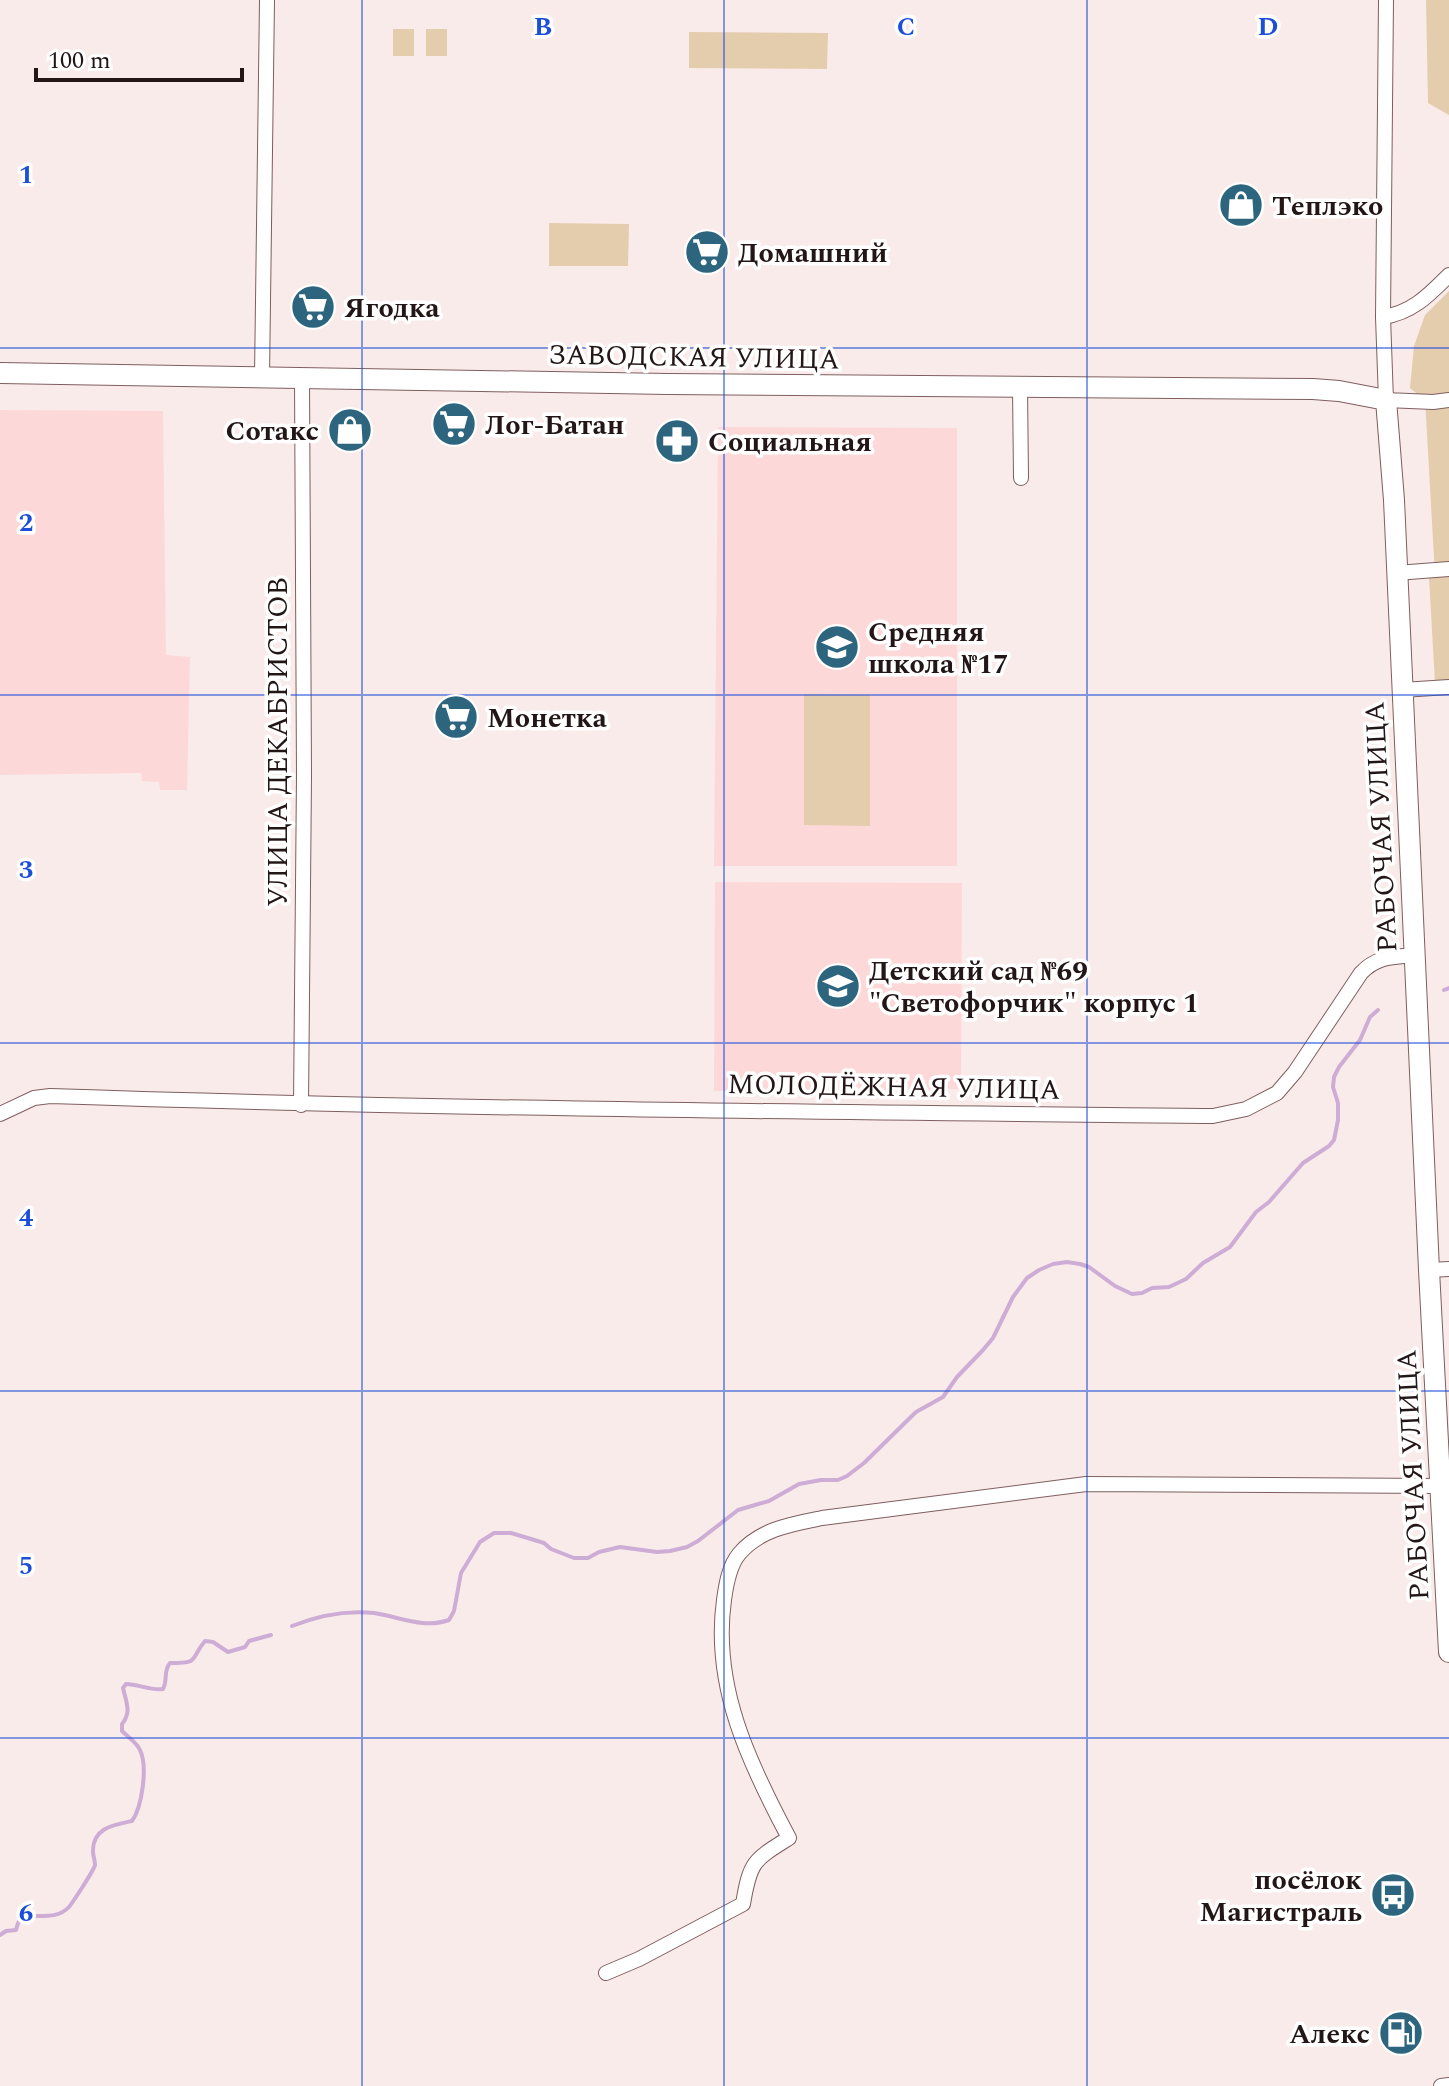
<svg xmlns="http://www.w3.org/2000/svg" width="1449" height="2086" viewBox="0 0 1449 2086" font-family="Spectral,serif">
	<rect width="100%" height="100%" fill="#faebeb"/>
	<!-- built -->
	<g fill="#fdd8d8">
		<path d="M0,410L163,411L166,655L190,657L187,790H160L159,782L142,781L141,773L0,775Z"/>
		<path d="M718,427L957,428V866H714Z"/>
		<path d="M715,882L962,883L961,1089L714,1091Z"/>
	</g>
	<!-- green -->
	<g fill="#e4cdad">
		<path d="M1426,0H1449V115L1428,103Z"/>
		<rect x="393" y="29" width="21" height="27"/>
		<rect x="426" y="29" width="21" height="27"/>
		<path d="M689,32L828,33L827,69L689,68Z"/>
		<path d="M549,223L629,224L628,266H549Z"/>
		<path d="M1449,291V683H1435L1429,578L1435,576L1425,398L1421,397L1410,388L1414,346L1425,315Z"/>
		<path d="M804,694L870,695V826L804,825Z"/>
	</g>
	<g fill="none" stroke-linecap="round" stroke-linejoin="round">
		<!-- stream -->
		<g stroke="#cdadd5" stroke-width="4">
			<path d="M1444,990L1449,988"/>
			<path d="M292,1626C317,1616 347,1610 374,1613C400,1617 424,1629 449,1620L454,1611L461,1573L480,1542L494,1533H511L531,1539L544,1543L551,1549L574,1558H588L599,1552L620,1547L657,1552L670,1551L687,1547L698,1541L738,1510L769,1501L799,1484L821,1480H838L847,1476L864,1463L916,1412L943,1397L957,1377L983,1350L993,1338L1013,1297L1027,1278L1039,1270L1053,1264L1067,1262L1080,1264L1089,1267L1115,1286L1132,1294L1142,1293L1152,1288L1169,1287L1186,1279L1203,1263L1230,1247L1256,1212L1269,1202L1303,1163L1329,1146L1334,1140L1338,1120V1103L1333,1087L1334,1077L1339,1067L1360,1040L1370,1017L1378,1010"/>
			<path d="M0,1935L6,1931L16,1930C17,1926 18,1921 21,1919C32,1912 55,1922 69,1907C73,1902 94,1870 95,1865C95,1860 93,1856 93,1852C92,1828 113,1825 132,1821C142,1807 148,1767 140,1750C137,1743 128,1737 122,1731V1724C132,1712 126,1702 123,1688L126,1684C138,1684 151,1691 163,1689C168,1680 163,1671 170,1663C201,1663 189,1660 205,1641L213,1642L228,1652L245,1647L249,1641L271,1635"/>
		</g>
		<!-- street casing -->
		<g stroke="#7f5e5f" stroke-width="16">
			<g id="street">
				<path d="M1386,0L1383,317L1386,400L1433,402L1449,400"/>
				<path d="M1383,317C1412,313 1429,295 1449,275"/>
				<path d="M262,377L267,0"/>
				<path d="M1020,387L1021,478"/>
				<path d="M1396,573L1449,569"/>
				<path d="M1402,690L1449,687"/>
				<path d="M301,1105L304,776L302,378"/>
				<path d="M0,1114L34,1098L50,1096C438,1109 825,1112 1213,1116L1246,1109L1277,1093L1295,1072L1361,973C1377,956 1393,957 1414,955"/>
				<path d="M1429,1270L1449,1269"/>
				<path d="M606,1973L639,1959L743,1904C750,1861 754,1860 789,1838C749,1763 712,1686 724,1600C726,1585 729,1566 739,1554C760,1529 792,1524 822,1518L1086,1484L1440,1486"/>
				<path d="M1441,2086L1449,2085"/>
			</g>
		</g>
		<!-- secondary casing -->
		<g stroke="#7f5e5f" stroke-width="22">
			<path id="secondary" d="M0,373L668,384L1313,389L1339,391L1386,400L1394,500L1429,1270L1449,1652"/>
		</g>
		<!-- street -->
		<use href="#street" stroke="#fff" stroke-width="14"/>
		<!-- secondary -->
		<use href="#secondary" stroke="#fff" stroke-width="20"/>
	</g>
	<!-- grid -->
	<path fill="none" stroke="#1d4ed8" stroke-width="2" stroke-opacity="0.55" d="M362,0V2086M724,0V2086M1087,0V2086M0,348H1449M0,695H1449M0,1043H1449M0,1391H1449M0,1738H1449"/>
	<!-- icons -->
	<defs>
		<g id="shop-disc" transform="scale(2.3)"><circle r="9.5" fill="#2d657f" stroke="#fff"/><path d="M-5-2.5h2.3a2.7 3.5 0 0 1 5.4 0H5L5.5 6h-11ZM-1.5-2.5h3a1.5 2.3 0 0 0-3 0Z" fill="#fff"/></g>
		<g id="supermarket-disc" transform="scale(2.3)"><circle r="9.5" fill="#2d657f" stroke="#fff"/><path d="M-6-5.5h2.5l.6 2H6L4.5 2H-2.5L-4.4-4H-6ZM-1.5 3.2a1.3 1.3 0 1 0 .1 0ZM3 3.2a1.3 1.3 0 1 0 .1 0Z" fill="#fff"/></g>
		<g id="pharmacy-disc" transform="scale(2.3)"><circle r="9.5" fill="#2d657f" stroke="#fff"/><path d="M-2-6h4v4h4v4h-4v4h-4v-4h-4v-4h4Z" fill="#fff"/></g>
		<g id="school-disc" transform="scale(2.3)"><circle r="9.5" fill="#2d657f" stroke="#fff"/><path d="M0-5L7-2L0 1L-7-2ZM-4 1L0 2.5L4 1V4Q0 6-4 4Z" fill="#fff"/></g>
		<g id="bus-disc" transform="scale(2.3)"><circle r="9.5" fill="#2d657f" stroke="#fff"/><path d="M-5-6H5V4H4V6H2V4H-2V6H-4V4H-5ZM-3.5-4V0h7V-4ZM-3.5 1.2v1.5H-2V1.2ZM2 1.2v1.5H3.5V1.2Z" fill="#fff"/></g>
		<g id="fuel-disc" transform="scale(2.3)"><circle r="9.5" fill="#2d657f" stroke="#fff"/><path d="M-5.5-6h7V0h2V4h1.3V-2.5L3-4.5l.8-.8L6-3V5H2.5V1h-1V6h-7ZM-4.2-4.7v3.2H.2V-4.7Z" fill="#fff"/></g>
	</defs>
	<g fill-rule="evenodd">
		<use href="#shop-disc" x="1241" y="205"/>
		<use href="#supermarket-disc" x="707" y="252"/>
		<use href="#supermarket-disc" x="313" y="307"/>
		<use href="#supermarket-disc" x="454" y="424"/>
		<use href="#shop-disc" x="350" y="430"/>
		<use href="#pharmacy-disc" x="677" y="441"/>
		<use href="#school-disc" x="837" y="647"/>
		<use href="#supermarket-disc" x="456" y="717"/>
		<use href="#school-disc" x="838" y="986"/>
		<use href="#bus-disc" x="1393" y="1895"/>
		<use href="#fuel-disc" x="1401" y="2033"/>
	</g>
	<g text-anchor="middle" stroke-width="7" stroke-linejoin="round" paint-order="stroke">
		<!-- poi labels -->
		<g font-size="28" font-weight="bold" fill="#231617" stroke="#fff" text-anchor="start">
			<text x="1272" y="215">Теплэко</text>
			<text x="738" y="262">Домашний</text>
			<text x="344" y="317">Ягодка</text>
			<text x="485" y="434">Лог-Батан</text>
			<text x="319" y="440" text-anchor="end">Сотакс</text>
			<text x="708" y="451">Социальная</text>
			<text x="868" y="641">Средняя<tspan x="868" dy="32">школа №17</tspan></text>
			<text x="487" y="727">Монетка</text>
			<text x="869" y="980">Детский сад №69<tspan x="869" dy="32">"Светофорчик" корпус 1</tspan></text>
			<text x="1362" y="1889" text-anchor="end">посёлок<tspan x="1362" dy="32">Магистраль</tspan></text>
			<text x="1370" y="2043" text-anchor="end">Алекс</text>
		</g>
		<!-- street labels -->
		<g font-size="28" fill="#231617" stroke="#fff">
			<text transform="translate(694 356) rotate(1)" y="10">ЗАВОДСКАЯ УЛИЦА</text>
			<text transform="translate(277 742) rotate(-90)" y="10">УЛИЦА ДЕКАБРИСТОВ</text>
			<text transform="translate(1380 827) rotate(-93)" y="10">РАБОЧАЯ УЛИЦА</text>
			<text transform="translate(894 1086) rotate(1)" y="10">МОЛОДЁЖНАЯ УЛИЦА</text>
			<text transform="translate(1412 1475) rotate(-93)" y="10">РАБОЧАЯ УЛИЦА</text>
		</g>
	</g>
	<g font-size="26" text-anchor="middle" font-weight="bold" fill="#1d4ed8" stroke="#fff" stroke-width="7" stroke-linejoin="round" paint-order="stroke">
		<text x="543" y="35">B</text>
		<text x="906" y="35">C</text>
		<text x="1268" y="35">D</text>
		<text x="26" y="183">1</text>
		<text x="26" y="531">2</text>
		<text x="26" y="878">3</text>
		<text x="26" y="1226">4</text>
		<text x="26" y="1574">5</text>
		<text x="26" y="1921">6</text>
	</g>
	<!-- scale -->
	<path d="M36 68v12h206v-12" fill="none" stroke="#231617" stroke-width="4"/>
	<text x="48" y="68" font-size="24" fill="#231617" stroke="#ffffff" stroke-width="6" paint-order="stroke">100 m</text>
</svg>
